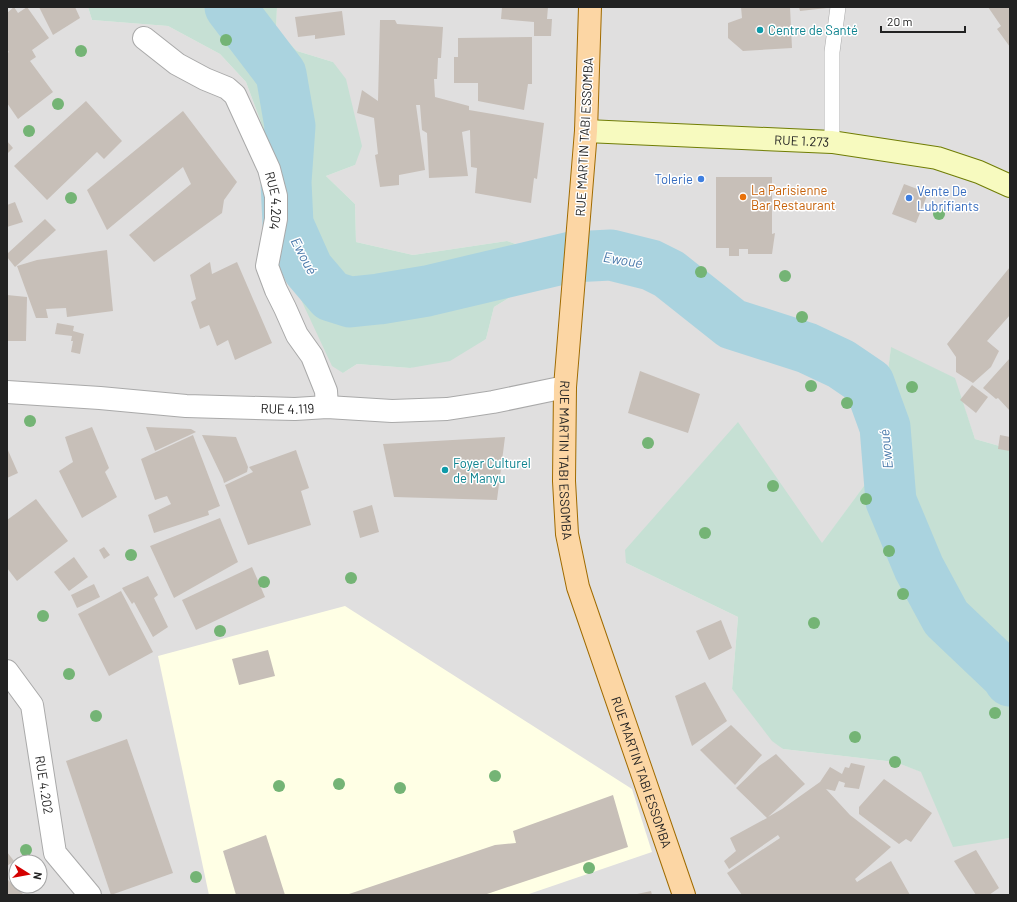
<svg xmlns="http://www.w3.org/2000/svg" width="1017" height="902" viewBox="0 0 1017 902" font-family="Barlow,sans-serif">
	<rect width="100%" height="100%" fill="#f2efe9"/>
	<!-- residential -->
	<path fill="#e0dfdf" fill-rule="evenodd" d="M7,7H88L92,20L168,26L220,54L246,82L276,163L343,373L357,364L410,368L486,339L494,307L537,281L543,254L507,241L413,255L356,242L355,204L326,176L355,165L333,62L297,51L276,30L277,7H1010V449L975,439L954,378L891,348L875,471L822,544L626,563L738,617L732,689L783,749L895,762L922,772L953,846L1010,838V895H7ZM608,255L581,264L571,257ZM16,862H40V886H16Z"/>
	<!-- education -->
	<path fill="#ffffe5" d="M345,606L632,789L652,852L526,895H209L158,656Z"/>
	<!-- wetland -->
	<g fill="#c6e0d4">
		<path d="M88,7H277L276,30L297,51L333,62L346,79L362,146L355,165L326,176L355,204L356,242L413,255L507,241L543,254L537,281L494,307L486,339L450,361L410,368L357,364L343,373L332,366L290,276L276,163L246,82L220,54L168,26L92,20Z"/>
		<path d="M891,347L955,378L975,439L1010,449V838L953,847L921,772L895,762L783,749L772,741L732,689L738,617L626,563L625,550L738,422L822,543L875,471Z"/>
	</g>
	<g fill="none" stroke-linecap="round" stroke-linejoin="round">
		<!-- river -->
		<path stroke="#aad3df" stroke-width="51" d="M230,7L281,74L290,126L286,182L288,224L308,269L331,296L350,302L379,299L427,291L571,257L611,255L651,265L669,274L732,324L807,348L841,364L869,383L885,427L891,501L919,568L946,618L1006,675L1010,681"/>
	</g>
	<!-- building -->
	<g fill="#c7bfb8">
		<path d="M14,7L18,13L27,7L49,38L32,50L36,57L30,61L53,92L18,119L7,103V53L9,52L7,50V13Z"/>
		<path d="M39,7H75L80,18L53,35Z"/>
		<path d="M502,7H548L547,19H552L551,36H534V22L501,19Z"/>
		<path d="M741,7H790L792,48L743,51L728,38V23L742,18Z"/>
		<path d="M799,7H826L827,8L800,11Z"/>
		<path d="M988,7H1010V47L997,29L1001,26Z"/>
		<path d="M342,11L345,35L315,39V35L298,37L295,17Z"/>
		<path d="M380,20H395L397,24L443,27L441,58H438L437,79H434L435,97L469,106V110L544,123L537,179L534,178L531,203L475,193L477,168L471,167L470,130L462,132L468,176L429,178L427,133L422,130L420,105H416L425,170L399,175V185L380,187L375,155L378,154L374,118L357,113L362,90L378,101Z"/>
		<path d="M532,37V84H528L524,110L478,101V83H454V57H458V38Z"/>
		<path d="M86,101L122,141L104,159L97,152L47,200L14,166Z"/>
		<path d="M183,111L237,182L224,200L222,213L154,262L129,235L191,184L183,167L107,230L87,190Z"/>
		<path d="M7,141L13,148L7,154Z"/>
		<path d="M716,177H772V234L775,233L772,254H748V249H739V256H729V248H716Z"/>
		<path d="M904,184L928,193L916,223L892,214Z"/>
		<path d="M15,202L23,222L7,227V205Z"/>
		<path d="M45,219L56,230L15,267L7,257V254Z"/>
		<path d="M107,250L113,311L67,317L66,308L46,309L48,318H36L17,266L37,260Z"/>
		<path d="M210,262L212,274L237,262L272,343L235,360L228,340L217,346L209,325L200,329L191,302L196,299L190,275Z"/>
		<path d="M1010,267V315L987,341L999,351L991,367L973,383L956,372V357L947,344Z"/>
		<path d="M7,295L27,297L26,341H7Z"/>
		<path d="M57,323L74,326L73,331L84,334L80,354L71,352L73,341H71L72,336L55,334Z"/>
		<path d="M1010,358V411L998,398L996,399L983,388Z"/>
		<path d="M640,371L700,394L688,433L628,413Z"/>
		<path d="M972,385L988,397L976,413L960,400Z"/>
		<path d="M92,427L109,468L105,472L117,497L82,518L59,471L73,462L65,437Z"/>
		<path d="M146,427L191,429L196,432L155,451Z"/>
		<path d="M193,435L220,506L208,511L209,515L154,533L148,515L171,504L167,496L155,500L141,459Z"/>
		<path d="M202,435L236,437L248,467L247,472L224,483L223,479Z"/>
		<path d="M1000,435L1010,437V451L998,449Z"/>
		<path d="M505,437L497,500L394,497L383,444Z"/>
		<path d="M7,448L18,473L7,478Z"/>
		<path d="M296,450L309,488L301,491L311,525L248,545L225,485L253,472L249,467Z"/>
		<path d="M36,499L68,541L17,581L7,568V520Z"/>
		<path d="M372,505L379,532L360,538L353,511Z"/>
		<path d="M220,518L238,562L174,598L150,546Z"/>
		<path d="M104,547L110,555L104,559L99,550Z"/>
		<path d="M74,557L88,577L69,591L54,572Z"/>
		<path d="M252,567L265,597L196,630L182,600Z"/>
		<path d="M148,576L158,595L154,598L168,627L153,637L134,602L132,604L122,588Z"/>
		<path d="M94,584L100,597L77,608L71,595Z"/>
		<path d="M121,591L153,652L109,676L78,614Z"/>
		<path d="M721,620L732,648L709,660L696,631Z"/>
		<path d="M268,650L275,676L239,685L232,659Z"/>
		<path d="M705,682L727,721L692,746L675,696Z"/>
		<path d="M731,725L762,755L735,785L700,750Z"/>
		<path d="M127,739L173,873L111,895L66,761Z"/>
		<path d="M776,754L805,784L768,817L782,809L820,782L830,767L842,774L845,767L849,768L851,763L865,766L859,789L844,787L845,783L839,781L835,791L826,789L850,815L891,847L855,879L857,882L891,861L910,895H742L727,873L780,838L778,835L729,869L724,861L736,851L730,838L767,818L736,788L759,766Z"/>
		<path d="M884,779L932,813L911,842L906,839L899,844L859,814V807Z"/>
		<path d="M613,795L628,847L484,895H346L495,845L516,843L513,831Z"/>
		<path d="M266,835L285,895H236L223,851Z"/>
		<path d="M976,850L999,888L989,895H976L954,861Z"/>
		<path d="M7,852L14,861L7,866Z"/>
		<path d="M7,879L24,895H7Z"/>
		<path d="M651,891L652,895H637V894Z"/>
	</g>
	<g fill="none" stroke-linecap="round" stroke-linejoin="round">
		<!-- service casing -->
		<g stroke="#a9a9a9" stroke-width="16">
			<path id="service" d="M832,142V52L838,7"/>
		</g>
		<!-- minor casing -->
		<g stroke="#a9a9a9" stroke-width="24">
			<g id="minor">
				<path id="s1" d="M144,38L177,64L205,79L227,88L235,95L269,169L276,196V219L267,266L276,290L285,308L297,335L312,356L326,391L327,407"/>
				<path id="s2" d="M7,671L32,705L55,853L90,895"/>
			</g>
		</g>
		<!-- tertiary casing -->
		<g stroke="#a9a9a9" stroke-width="24">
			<g id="tertiary">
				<path id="s3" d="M7,392L100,398L186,406L295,409L327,407L392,411L447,409L493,402L565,387"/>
			</g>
		</g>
		<!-- secondary casing -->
		<g stroke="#707d05" stroke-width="24">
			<g id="secondary">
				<path id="s4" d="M586,131L832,142L937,158L979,172L1010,186"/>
			</g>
		</g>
		<!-- primary casing -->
		<g stroke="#a06b00" stroke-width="24">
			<g id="primary">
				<path id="s5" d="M590,7L586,131L565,387L564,481L567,534L578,587L684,895"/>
			</g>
		</g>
		<!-- service -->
		<use href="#service" stroke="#fff" stroke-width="15"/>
		<!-- minor -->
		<use href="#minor" stroke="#fff" stroke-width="22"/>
		<!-- tertiary -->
		<use href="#tertiary" stroke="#fff" stroke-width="22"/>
		<!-- secondary -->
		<use href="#secondary" stroke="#f7fabf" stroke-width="22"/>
		<!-- primary -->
		<use href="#primary" stroke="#fcd6a4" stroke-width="22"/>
	</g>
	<!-- trees -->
	<g fill="#74b475">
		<circle cx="226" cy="40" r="6"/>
		<circle cx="81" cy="51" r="6"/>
		<circle cx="58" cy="104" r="6"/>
		<circle cx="29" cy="131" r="6"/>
		<circle cx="71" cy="198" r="6"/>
		<circle cx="939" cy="214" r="6"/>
		<circle cx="701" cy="272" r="6"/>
		<circle cx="785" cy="276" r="6"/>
		<circle cx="802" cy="317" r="6"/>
		<circle cx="811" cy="386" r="6"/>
		<circle cx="912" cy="387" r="6"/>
		<circle cx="847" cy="403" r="6"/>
		<circle cx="30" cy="421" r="6"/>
		<circle cx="648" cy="443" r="6"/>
		<circle cx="773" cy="486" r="6"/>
		<circle cx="866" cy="499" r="6"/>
		<circle cx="705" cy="533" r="6"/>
		<circle cx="889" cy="551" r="6"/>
		<circle cx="131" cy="555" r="6"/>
		<circle cx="351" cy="578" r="6"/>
		<circle cx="264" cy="582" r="6"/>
		<circle cx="903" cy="594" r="6"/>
		<circle cx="43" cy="616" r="6"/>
		<circle cx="814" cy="623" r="6"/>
		<circle cx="220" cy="631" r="6"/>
		<circle cx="69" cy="674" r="6"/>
		<circle cx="995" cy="713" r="6"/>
		<circle cx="96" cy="716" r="6"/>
		<circle cx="855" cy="737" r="6"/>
		<circle cx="895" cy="762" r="6"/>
		<circle cx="495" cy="776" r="6"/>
		<circle cx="339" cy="784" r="6"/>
		<circle cx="279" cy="786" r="6"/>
		<circle cx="400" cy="788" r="6"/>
		<circle cx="26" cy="850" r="6"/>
		<circle cx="589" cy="868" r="6"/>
		<circle cx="196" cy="877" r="6"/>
	</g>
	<!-- markers -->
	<g fill="#0f9aa8" stroke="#fff" stroke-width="1.5">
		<circle cx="760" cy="30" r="4"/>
		<circle cx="445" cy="470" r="4"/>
	</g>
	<g fill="#3f7fe0" stroke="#fff" stroke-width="1.5">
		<circle cx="701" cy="179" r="4"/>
		<circle cx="909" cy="198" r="4"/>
	</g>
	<circle fill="#e8710a" stroke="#fff" stroke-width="1.5" cx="743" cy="197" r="4"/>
	<g text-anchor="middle" stroke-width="3" stroke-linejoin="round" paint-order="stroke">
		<!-- culture labels -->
		<g font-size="13" fill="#0d838f" stroke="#fff" text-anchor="start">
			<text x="768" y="35">Centre de Santé</text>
			<text x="453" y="468">Foyer Culturel<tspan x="453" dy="15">de Manyu</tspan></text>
		</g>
		<!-- street labels -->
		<g font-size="13" fill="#222" stroke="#fff">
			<text transform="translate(584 137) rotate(-87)" y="5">RUE MARTIN TABI ESSOMBA</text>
			<text dy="5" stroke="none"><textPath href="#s4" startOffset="216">RUE 1.273</textPath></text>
			<text dy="5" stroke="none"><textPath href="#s1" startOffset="222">RUE 4.204</textPath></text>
			<text dy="5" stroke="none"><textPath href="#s3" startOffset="281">RUE 4.119</textPath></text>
			<text dy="5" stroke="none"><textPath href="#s5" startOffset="454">RUE MARTIN TABI ESSOMBA</textPath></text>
			<text dy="5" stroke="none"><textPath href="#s5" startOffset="778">RUE MARTIN TABI ESSOMBA</textPath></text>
			<text dy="5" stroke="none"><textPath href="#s2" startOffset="123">RUE 4.202</textPath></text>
		</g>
		<!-- shop labels -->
		<g font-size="13" fill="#366cbe" stroke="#fff" text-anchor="end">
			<text x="693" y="184">Tolerie</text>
			<text x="917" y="196" text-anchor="start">Vente De<tspan x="917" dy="15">Lubrifiants</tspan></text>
		</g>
		<!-- food labels -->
		<g font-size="13" fill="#c56008" stroke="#fff" text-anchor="start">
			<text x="751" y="195">La Parisienne<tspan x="751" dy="15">Bar Restaurant</tspan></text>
		</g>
		<!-- water labels -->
		<g font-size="14" font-style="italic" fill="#4a7aab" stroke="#fff">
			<text transform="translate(304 256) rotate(62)" y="5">Ewoué</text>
			<text transform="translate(623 260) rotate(10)" y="5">Ewoué</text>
			<text transform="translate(886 449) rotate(-96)" y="5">Ewoué</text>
		</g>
	</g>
	<!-- border -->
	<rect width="1017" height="902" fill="none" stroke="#222222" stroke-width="16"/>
	<!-- north arrow -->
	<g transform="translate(28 874) rotate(101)"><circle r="19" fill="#ffffff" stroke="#a7a7a7"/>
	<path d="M0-3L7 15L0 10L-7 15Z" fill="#d40000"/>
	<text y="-6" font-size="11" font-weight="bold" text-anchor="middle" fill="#222222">N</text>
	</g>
	<!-- scale -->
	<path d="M881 26v6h84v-6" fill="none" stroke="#222222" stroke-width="2"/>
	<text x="887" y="26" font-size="12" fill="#222222" stroke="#ffffff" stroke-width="3" paint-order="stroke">20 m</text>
</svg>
